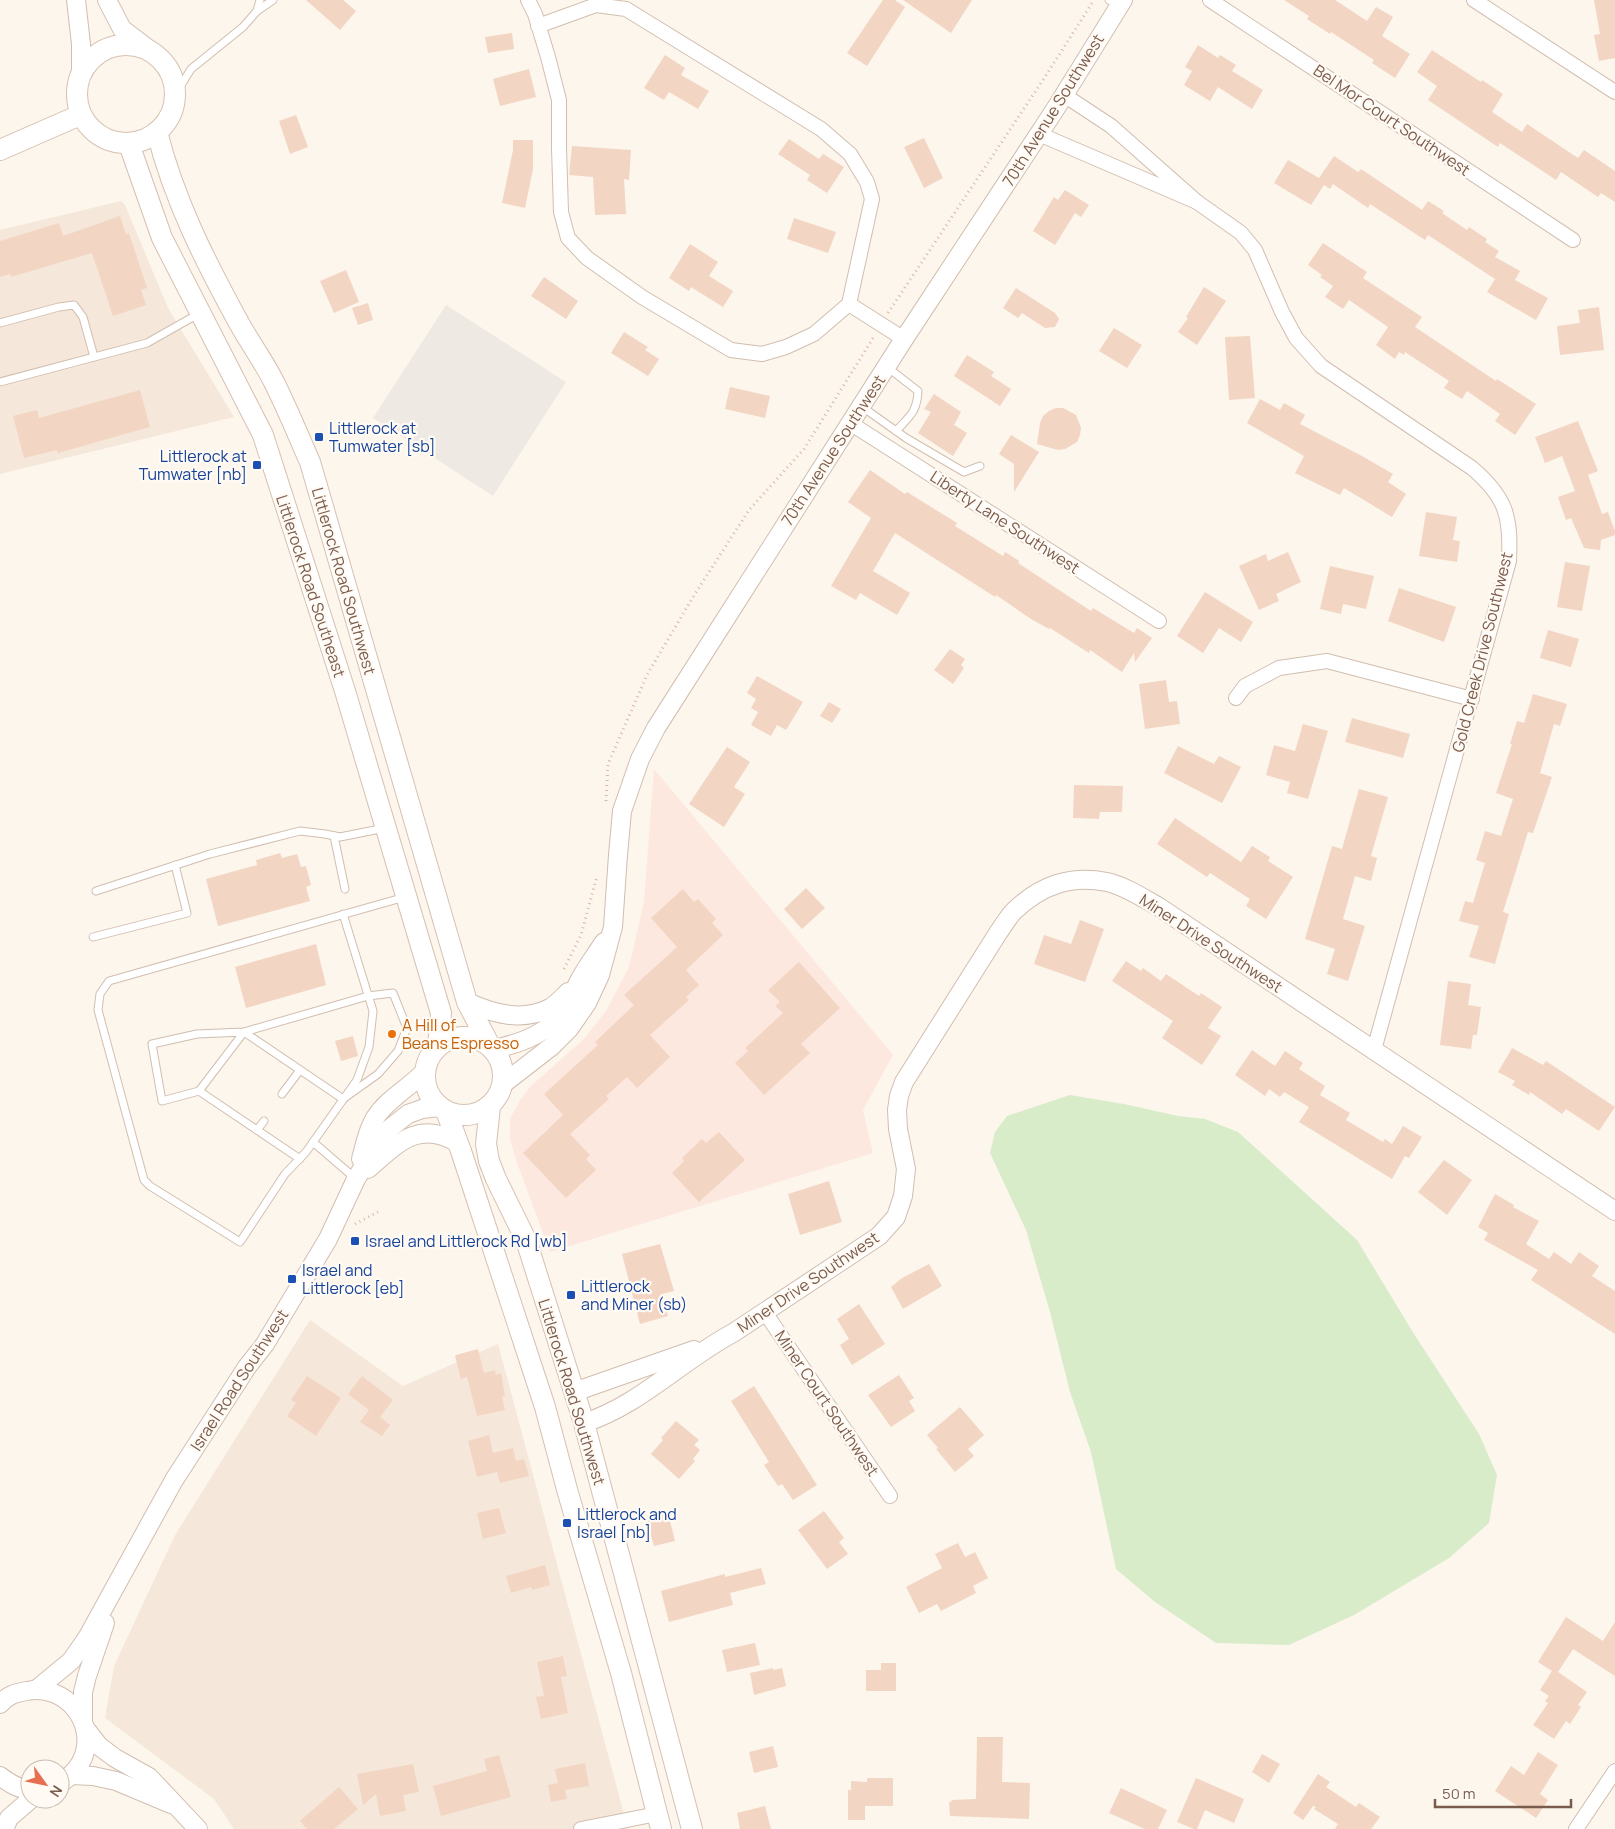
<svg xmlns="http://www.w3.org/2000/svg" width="1615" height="1829" viewBox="0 0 1615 1829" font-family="Manrope,sans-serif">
	<rect width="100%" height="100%" fill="#fdf6ec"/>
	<!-- residential -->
	<g fill="#f5e8da">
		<path d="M121,201L125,205L168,308L234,417L0,474V230Z"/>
		<path d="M310,1320L403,1386L498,1344L628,1829H234L214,1799L105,1718L114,1666L175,1535Z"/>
	</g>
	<!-- commercial -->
	<path fill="#fde8e0" d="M654,769L893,1055L863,1110L873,1153L550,1252L517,1163L510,1140V1119L520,1100L531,1086L583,1040L606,1011L629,967L644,902Z"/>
	<!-- industrial -->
	<path fill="#efe9e4" d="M446,305L566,382L493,496L373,418Z"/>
	<!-- green -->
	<path fill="#d8ecc9" d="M1070,1095L1124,1104L1178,1116L1205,1119L1238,1132L1357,1240L1414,1334L1479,1434L1497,1475L1489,1523L1449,1558L1354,1615L1289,1645L1216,1643L1155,1602L1116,1569L1091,1452L1070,1392L1050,1312L1026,1230L990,1153L995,1132L1007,1116Z"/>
	<!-- building -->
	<g fill="#f3d5c3">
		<path d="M306,0H343L356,11L340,30Z"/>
		<path d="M883,0H895L905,7L867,66L847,53Z"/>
		<path d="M903,0H972L951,33Z"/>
		<path d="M1284,0H1335L1367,21L1376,7L1393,17L1382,36L1410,54L1395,78L1372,63L1374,60L1331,32L1330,34L1307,19L1309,16Z"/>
		<path d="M1594,0H1615V58L1599,61L1594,35L1600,34Z"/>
		<path d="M512,33L514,49L488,53L485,37Z"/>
		<path d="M1198,45L1218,58L1220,55L1236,65L1232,71L1263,90L1252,109L1218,87L1210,101L1184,85L1192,71L1185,67Z"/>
		<path d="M1432,50L1481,82L1482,80L1503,94L1492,112L1522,132L1527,124L1578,158L1584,150L1615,171V202L1601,193L1598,197L1561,172L1556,180L1500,143L1498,147L1428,100L1437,86L1417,72Z"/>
		<path d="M665,55L685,68L681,75L709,91L698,109L669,92L664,100L644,88Z"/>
		<path d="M529,69L536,97L500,106L493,79Z"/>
		<path d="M296,115L308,147L290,154L279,121Z"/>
		<path d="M924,138L943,178L924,188L904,147Z"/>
		<path d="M789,139L819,159L823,154L844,167L827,193L807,180L810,175L778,154Z"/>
		<path d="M513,140H533V169L525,208L502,203L513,150Z"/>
		<path d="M572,146L631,150L629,180L624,179L626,214L595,215L593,177L569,175Z"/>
		<path d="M1334,156L1358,172L1361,169L1422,210L1428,201L1444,211L1442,213L1467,230L1469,227L1487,239L1485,242L1499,251L1495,257L1520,271L1515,280L1548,298L1536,320L1487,292L1495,279L1428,235L1425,240L1370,204L1368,208L1333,184L1330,189L1324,185L1311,205L1274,183L1288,160L1319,178Z"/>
		<path d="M1065,190L1089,205L1081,217L1075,213L1055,245L1033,231L1054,197L1058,200Z"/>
		<path d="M120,216L126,235L129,233L147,288L141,290L146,305L113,316L92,253L11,277L10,274L0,277V241L59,223L63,236Z"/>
		<path d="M794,218L836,232L828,253L787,239Z"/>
		<path d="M1323,243L1367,272L1363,278L1422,317L1415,327L1496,381L1497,379L1536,404L1515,435L1495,421L1500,414L1467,391L1462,399L1444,388L1449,381L1405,352L1404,355L1399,352L1395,359L1376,345L1388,327L1349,300L1343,309L1325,297L1333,286L1320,277L1322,275L1308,265Z"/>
		<path d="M690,244L718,262L709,276L733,291L723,307L691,287L689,291L669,278Z"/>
		<path d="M346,270L359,302L334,313L320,281Z"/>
		<path d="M544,277L578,301L566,319L531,296Z"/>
		<path d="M1204,287L1226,301L1197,345L1178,332L1188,318L1186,317Z"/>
		<path d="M1016,288L1055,313L1059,319L1055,327L1045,328L1022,313L1018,318L1003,308Z"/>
		<path d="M368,303L373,320L358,325L352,308Z"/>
		<path d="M1599,307L1604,350L1560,355L1557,326L1580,323L1578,310Z"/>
		<path d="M1114,328L1142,345L1127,368L1099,351Z"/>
		<path d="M624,332L648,347L645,350L659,359L648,376L611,353Z"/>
		<path d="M1250,336L1255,398L1229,400L1225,337Z"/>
		<path d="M967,355L994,372L991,376L1011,389L1000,406L954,376Z"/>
		<path d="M730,387L770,396L765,418L725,409Z"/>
		<path d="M140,390L150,427L58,453L57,450L24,458L13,416L37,410L39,418Z"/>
		<path d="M934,394L961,412L954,425L967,433L953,456L918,433L931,412L924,409Z"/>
		<path d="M1260,399L1280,410L1284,403L1305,415L1300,424L1362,456L1393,474L1388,482L1406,494L1392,517L1344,488L1340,495L1295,473L1304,456L1247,423Z"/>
		<path d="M1056,408H1063L1076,415L1081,428L1080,435L1077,442L1065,449L1058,450L1037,444L1040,423L1043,416L1049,411Z"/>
		<path d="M1578,421L1598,471L1588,475L1602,514L1608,512L1615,531V535L1601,540L1600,550L1584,548L1571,518L1566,520L1558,497L1575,491L1562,456L1545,463L1535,437Z"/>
		<path d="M1011,435L1039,452L1014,492V464L999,454Z"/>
		<path d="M870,470L905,494L907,492L957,523L955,526L1003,556L1005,552L1019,561L1018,563L1091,611L1093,608L1134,633L1137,628L1152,638L1135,662L1134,653L1122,672L1090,650L1089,653L1050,628L1049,629L1031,619L996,595L995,597L895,533L873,571L910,593L897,615L860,593L856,600L831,586L871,518L848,502Z"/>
		<path d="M1426,512L1457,517L1453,540L1460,541L1457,562L1419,556Z"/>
		<path d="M1288,552L1301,582L1276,594L1279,601L1259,610L1239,566L1266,554L1268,561Z"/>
		<path d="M1565,562L1590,566L1582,611L1557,607Z"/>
		<path d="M1330,566L1374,576L1366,609L1343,604L1341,614L1320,609Z"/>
		<path d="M1399,588L1456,607L1444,642L1388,621Z"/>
		<path d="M1205,592L1253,622L1241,642L1219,628L1203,653L1177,636Z"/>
		<path d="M1548,630L1579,639L1571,667L1540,658Z"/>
		<path d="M950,649L965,659L961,665L964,668L953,684L934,670Z"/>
		<path d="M757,676L803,702L786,730L777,725L771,736L751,725L758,712L751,708L756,699L747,693Z"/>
		<path d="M1166,680L1169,702L1177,701L1180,724L1145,729L1139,684Z"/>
		<path d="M1533,694L1567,704L1560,726L1554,724L1540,773L1552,777L1533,833L1528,832L1503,912L1509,914L1495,964L1469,957L1479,926L1459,921L1465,901L1473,903L1485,863L1476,860L1485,831L1501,836L1513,799L1496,793L1512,744H1510L1517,721L1524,723Z"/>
		<path d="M829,702L841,709L832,723L820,716Z"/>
		<path d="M1352,718L1410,734L1403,758L1345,742Z"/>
		<path d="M1303,724L1328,731L1308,799L1287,793L1290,782L1266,775L1274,745L1295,751Z"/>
		<path d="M1178,746L1214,764L1219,756L1241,767L1222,803L1164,773Z"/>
		<path d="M727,747L750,762L734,787L745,794L724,827L689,804Z"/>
		<path d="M1074,785L1123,786L1122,812H1100L1099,819L1073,818Z"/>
		<path d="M1359,789L1388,797L1371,856L1377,858L1371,881L1355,876L1343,919L1365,926L1348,981L1327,974L1335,949L1305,939L1332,846L1342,849Z"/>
		<path d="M1175,818L1241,862L1252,846L1270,857L1268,861L1293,877L1266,919L1246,906L1250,899L1210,873L1207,877L1157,844Z"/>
		<path d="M280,853L282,858L297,854L301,867L306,866L311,885L306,887L310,901L218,926L206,879L257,865L256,860Z"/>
		<path d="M806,888L825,908L802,929L784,909Z"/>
		<path d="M683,889L694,902L698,899L716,919L712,923L723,935L686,970L699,985L686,997L689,1000L650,1035L670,1057L637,1088L627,1077L606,1096L609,1099L570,1134L590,1155L586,1159L596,1170L566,1198L523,1153L563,1115L544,1094L598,1045L595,1042L634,1005L624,995L677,947L651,918Z"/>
		<path d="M1080,920L1104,929L1085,982L1034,964L1044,935L1071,944Z"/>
		<path d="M316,944L326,985L246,1008L235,967Z"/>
		<path d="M1126,961L1141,971L1143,968L1161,981L1166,974L1199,996L1201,993L1222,1007L1208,1028L1221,1036L1202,1065L1162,1038L1173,1021L1112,981Z"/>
		<path d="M799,962L840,1008L801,1044L810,1053L764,1095L735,1063L748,1051L745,1048L783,1013L775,1006L780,1002L768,990Z"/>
		<path d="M1448,981L1471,984L1468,1005L1481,1007L1477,1035H1473L1471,1049L1440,1045Z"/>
		<path d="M353,1036L358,1056L341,1061L335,1041Z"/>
		<path d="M1512,1048L1543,1065L1546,1061L1615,1107L1599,1131L1566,1109L1562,1114L1530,1092L1529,1095L1512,1085L1515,1081L1498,1072Z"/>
		<path d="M1252,1050L1275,1066L1285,1051L1303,1063L1299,1069L1325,1086L1320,1095L1350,1113L1346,1120L1383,1142L1385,1139L1392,1144L1403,1126L1422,1137L1409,1158L1405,1156L1392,1179L1299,1122L1309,1107L1284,1092L1280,1097L1269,1089L1265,1096L1235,1075Z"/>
		<path d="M719,1132L745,1160L699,1202L672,1173L684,1161L682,1158L702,1139L706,1143Z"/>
		<path d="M1444,1160L1472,1180L1447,1215L1418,1192Z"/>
		<path d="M829,1181L842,1222L800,1235L788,1194Z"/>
		<path d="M1495,1194L1514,1205L1513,1207L1539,1221L1526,1244L1549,1259L1554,1252L1571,1264L1579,1252L1599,1266L1592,1276L1615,1291V1334L1531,1280L1538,1270L1484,1240L1488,1233L1478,1227Z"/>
		<path d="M660,1244L674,1291L662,1294L668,1316L640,1324L622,1254Z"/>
		<path d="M929,1264L942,1286L903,1309L891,1287L902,1278Z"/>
		<path d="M859,1304L885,1344L852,1365L840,1345L849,1339L837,1319Z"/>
		<path d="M478,1349L484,1373L495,1370L496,1375L501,1373L505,1396L502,1397L505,1410L477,1416L467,1377L461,1379L455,1356L456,1355Z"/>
		<path d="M899,1375L914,1398L909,1401L915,1411L891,1427L868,1395Z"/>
		<path d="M307,1376L341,1398L316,1436L287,1416L296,1403L291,1400Z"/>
		<path d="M362,1376L393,1400L380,1417L390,1425L382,1436L360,1422L369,1410L348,1394Z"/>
		<path d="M754,1386L817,1485L793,1500L782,1484L778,1486L764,1465L769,1462L731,1401Z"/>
		<path d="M960,1407L984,1435L968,1449L974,1456L955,1472L936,1449L938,1448L927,1435Z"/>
		<path d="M676,1421L699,1440L694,1445L700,1450L693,1459L695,1461L679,1479L651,1454L663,1440L661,1438Z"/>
		<path d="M489,1435L493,1453L513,1448L516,1461L524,1459L529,1476L500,1483L497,1472L477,1477L468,1441Z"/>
		<path d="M499,1508L506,1533L483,1539L477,1513Z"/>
		<path d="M824,1511L844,1538L839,1542L848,1554L827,1569L798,1530Z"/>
		<path d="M668,1513L675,1541L654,1546L646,1519Z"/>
		<path d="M958,1543L965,1557L975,1552L988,1578L973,1586L976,1593L941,1611L937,1604L919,1613L906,1587L942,1568L935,1554Z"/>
		<path d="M545,1565L550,1585L532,1590L531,1587L511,1593L506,1576Z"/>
		<path d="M761,1568L766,1584L730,1593L733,1605L669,1622L661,1591L725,1574V1577Z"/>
		<path d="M1566,1617L1603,1641L1615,1622V1676L1573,1649L1558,1672L1587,1692L1578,1705L1581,1707L1570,1724L1566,1721L1554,1739L1533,1725L1548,1703L1545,1701L1549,1696L1540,1690L1552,1671L1538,1662Z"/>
		<path d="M755,1643L760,1665L727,1672L722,1650Z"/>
		<path d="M563,1656L567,1676L561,1677L568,1713L541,1719L536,1697L544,1696L537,1662Z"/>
		<path d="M881,1663H896V1691H866V1670H881Z"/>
		<path d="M773,1668V1670L782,1668L786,1686L754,1695L750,1673Z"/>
		<path d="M977,1737H1003L1002,1782L1030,1783L1029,1819L950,1816L949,1802H951L952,1800L976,1799Z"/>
		<path d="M773,1746L778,1767L754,1773L749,1752Z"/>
		<path d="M1538,1752L1558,1765L1540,1794L1548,1800L1536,1818L1495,1791L1511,1766L1524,1775Z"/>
		<path d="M1262,1754L1280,1764L1269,1783L1252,1772Z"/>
		<path d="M499,1755L511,1797L441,1816L433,1786L487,1771L484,1759Z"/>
		<path d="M585,1763L589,1786L565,1790L567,1799L551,1802L548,1785L558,1783L555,1769Z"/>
		<path d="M413,1764L419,1792L403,1795L406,1811L380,1816L376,1794L363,1805L357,1774Z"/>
		<path d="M1318,1774L1330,1782L1326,1787L1356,1807L1359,1803L1380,1817L1371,1829H1335L1338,1824L1314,1809L1316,1807L1313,1806L1303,1820L1293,1813Z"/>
		<path d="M867,1778H893V1806H865V1820H848V1790H851V1781L867,1782Z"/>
		<path d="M1196,1778L1244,1799L1234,1823L1205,1810L1197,1829H1194L1177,1822Z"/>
		<path d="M339,1787L358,1809L334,1829H307L300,1821Z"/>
		<path d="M1121,1788L1167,1810L1158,1829H1145L1109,1813Z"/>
		<path d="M765,1806L771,1829H740L737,1813Z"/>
	</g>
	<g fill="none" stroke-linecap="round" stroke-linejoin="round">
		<!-- service casing -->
		<g stroke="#d1beb0" stroke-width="9">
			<g id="service">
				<path d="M1109,0L1119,6"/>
				<path d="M257,11L260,0"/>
				<path d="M175,95L191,69L243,27L257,11L273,0"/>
				<path d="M0,323L59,307L74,305L83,317L94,357"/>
				<path d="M887,367L918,391C917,412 910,416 896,431"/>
				<path d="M0,382L147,343L200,313"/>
				<path d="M861,406L906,438L964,472L980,466"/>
				<path d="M334,836L345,889"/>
				<path d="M96,891L210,854L300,831L325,834L340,837L385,828"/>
				<path d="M343,914L373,1011L369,1047L357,1080L306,1152L285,1174L240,1242L150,1186L144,1180L98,1010L100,994L109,981L405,897"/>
				<path d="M93,937L187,913L175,865"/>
				<path d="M199,1091L244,1032L343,1099L378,1074L398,1051L407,1028L393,993L368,996L244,1032L197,1034L152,1044L162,1101L199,1091L300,1159"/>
				<path d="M282,1094L300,1070"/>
				<path d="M257,1130L264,1121"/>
				<path d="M313,1142L356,1179"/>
			</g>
		</g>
		<!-- minor casing -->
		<g stroke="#d1beb0" stroke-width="16">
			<g id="minor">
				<path d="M528,0L535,14L548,57L559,100V148L561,212L568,238L587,258L642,297L731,350L762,354L786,347L814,334L849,304L872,199L867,182L850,154L821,129L626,9L596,5L538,26"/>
				<path d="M1210,0L1573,240"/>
				<path d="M1474,0L1615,92"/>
				<path d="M1039,134L1197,202L1111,126L1064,95"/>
				<path d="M1197,202L1241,233L1255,250L1282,312L1296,338L1321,366L1472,468C1507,498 1511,517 1509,561L1374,1050"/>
				<path d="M849,304L904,339"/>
				<path d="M850,423L1159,621"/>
				<path d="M1236,698L1245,686L1279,668L1327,661L1472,699"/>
				<path d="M764,1311L890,1496"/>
				<path d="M581,1829L657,1814"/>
				<path d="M1576,1829L1615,1771"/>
			</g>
		</g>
		<!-- tertiary casing -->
		<g stroke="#d1beb0" stroke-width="20">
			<g id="tertiary">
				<path d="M76,0L81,44V72"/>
				<path d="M107,0L122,29L151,51"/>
				<path d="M467,1002C494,1014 522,1022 550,1008C557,1004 563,997 568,992"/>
				<path d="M494,1049C523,1043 551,1032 568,1006C572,1000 574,991 577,985C584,970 595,956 604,942"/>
				<path d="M503,1084L552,1046L569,1029L587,1003L600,975L613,927L618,855L622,811L640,759L656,728L904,339L1056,108L1123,0"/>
				<path d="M361,1159C365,1145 367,1131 375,1118C387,1099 409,1088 424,1072"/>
				<path d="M368,1169C397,1144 418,1119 458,1143"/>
				<path d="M574,1392L694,1350"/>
				<path d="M584,1423C640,1405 682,1360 733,1333L879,1236L896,1217L903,1196L906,1169L898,1129L897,1110L899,1096L904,1082L998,933C1003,926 1008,917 1014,911C1041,885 1070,875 1107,882C1125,886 1143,898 1159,907L1615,1211"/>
				<path d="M37,1689L71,1661L87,1638L174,1480L247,1367L265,1344L328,1239L356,1179L377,1144L389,1129L408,1114L422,1109L439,1107"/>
				<path d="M0,1704C8,1695 15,1693 27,1691C66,1683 100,1725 81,1762C76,1771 68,1778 60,1784"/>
				<path d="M83,1722V1692L87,1676L105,1623"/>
				<path d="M85,1728L99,1746L115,1758L149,1777L198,1829"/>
				<path d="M71,1775L93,1776L116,1781L171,1804"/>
				<path d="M0,1776C9,1783 18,1789 30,1790"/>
				<path d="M4,1829L9,1818L31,1799"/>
			</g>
		</g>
		<!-- secondary casing -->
		<g stroke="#d6c0b0" stroke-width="22">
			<g id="secondary">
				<circle cx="126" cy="94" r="49"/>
				<path d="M157,132C174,200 206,263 239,323C250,343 264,362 274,382C287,408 298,435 310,462L467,1002L490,1046"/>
				<path d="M129,144L162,238L263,435L345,691L441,1013L440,1031L437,1047"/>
				<path d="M0,150L80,115"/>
				<circle cx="464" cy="1076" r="39"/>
				<path d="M490,1106L486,1144L489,1161L496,1179L526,1240L584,1423L692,1829"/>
				<path d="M446,1111L461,1151L545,1407L568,1493L621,1673L661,1829"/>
			</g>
		</g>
		<!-- path -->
		<g stroke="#d9b8a5" stroke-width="3" stroke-dasharray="1 4" stroke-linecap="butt">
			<path d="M888,313L1043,80L1094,0"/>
			<path d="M606,801L608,764L647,675L693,597L749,510L804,449L873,338"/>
			<path d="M564,969L581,935L597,876"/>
			<path d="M355,1224L378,1212"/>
		</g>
		<!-- service -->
		<use href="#service" stroke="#fff" stroke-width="7"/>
		<!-- minor -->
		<use href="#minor" stroke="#fff" stroke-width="14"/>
		<!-- tertiary -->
		<use href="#tertiary" stroke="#fff" stroke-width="18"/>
		<!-- secondary -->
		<use href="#secondary" stroke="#fff" stroke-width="20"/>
	</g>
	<!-- markers -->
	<g fill="#1a4fb4" stroke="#fffaf3" stroke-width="2">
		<rect x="314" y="432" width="10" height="10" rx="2.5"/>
		<rect x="252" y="460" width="10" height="10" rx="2.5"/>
		<rect x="350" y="1236" width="10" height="10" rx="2.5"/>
		<rect x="287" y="1274" width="10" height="10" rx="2.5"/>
		<rect x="566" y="1290" width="10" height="10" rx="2.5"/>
		<rect x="562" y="1518" width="10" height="10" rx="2.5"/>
	</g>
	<circle fill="#e8710a" stroke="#fffaf3" stroke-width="2" cx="392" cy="1034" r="5"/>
	<g text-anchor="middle" stroke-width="4.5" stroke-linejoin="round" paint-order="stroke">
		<!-- street labels -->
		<g font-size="16" fill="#7a5c4d" stroke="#fffaf3">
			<text transform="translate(1053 110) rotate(-58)" y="6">70th Avenue Southwest</text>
			<text transform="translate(1392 120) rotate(34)" y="6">Bel Mor Court Southwest</text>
			<text transform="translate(833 450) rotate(-57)" y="6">70th Avenue Southwest</text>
			<text transform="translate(1005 522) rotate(33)" y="6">Liberty Lane Southwest</text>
			<text transform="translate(344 581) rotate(74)" y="6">Littlerock Road Southwest</text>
			<text transform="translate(311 586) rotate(72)" y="6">Littlerock Road Southeast</text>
			<text transform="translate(1482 652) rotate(-76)" y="6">Gold Creek Drive Southwest</text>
			<text transform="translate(1211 943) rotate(33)" y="6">Miner Drive Southwest</text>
			<text transform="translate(808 1282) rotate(-34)" y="6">Miner Drive Southwest</text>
			<text transform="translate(239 1380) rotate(-57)" y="6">Israel Road Southwest</text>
			<text transform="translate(572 1392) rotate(73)" y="6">Littlerock Road Southwest</text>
			<text transform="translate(827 1403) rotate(56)" y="6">Miner Court Southwest</text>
		</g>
		<!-- transit labels -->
		<g font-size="16" fill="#164399" stroke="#fffaf3" text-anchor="start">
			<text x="329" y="434">Littlerock at<tspan x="329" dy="18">Tumwater [sb]</tspan></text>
			<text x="247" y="462" text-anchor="end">Littlerock at<tspan x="247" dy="18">Tumwater [nb]</tspan></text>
			<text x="365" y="1247">Israel and Littlerock Rd [wb]</text>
			<text x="302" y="1276">Israel and<tspan x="302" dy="18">Littlerock [eb]</tspan></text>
			<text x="581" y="1292">Littlerock<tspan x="581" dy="18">and Miner (sb)</tspan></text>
			<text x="577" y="1520">Littlerock and<tspan x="577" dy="18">Israel [nb]</tspan></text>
		</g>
		<!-- food labels -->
		<g font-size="16" fill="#c56008" stroke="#fffaf3" text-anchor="start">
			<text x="402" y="1031">A Hill of<tspan x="402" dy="18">Beans Espresso</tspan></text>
		</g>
	</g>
	<!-- north arrow -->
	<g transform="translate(45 1784) rotate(123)"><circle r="24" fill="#fffaf3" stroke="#cabbb1"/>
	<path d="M0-4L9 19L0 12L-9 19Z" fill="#e76f51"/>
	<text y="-8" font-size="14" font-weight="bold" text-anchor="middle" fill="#7a5c4d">N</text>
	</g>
	<!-- scale -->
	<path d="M1435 1799v8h136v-8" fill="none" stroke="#7a5c4d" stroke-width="2.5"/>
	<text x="1442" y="1799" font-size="15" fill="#7a5c4d" stroke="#fffaf3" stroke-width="4" paint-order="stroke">50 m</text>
</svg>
